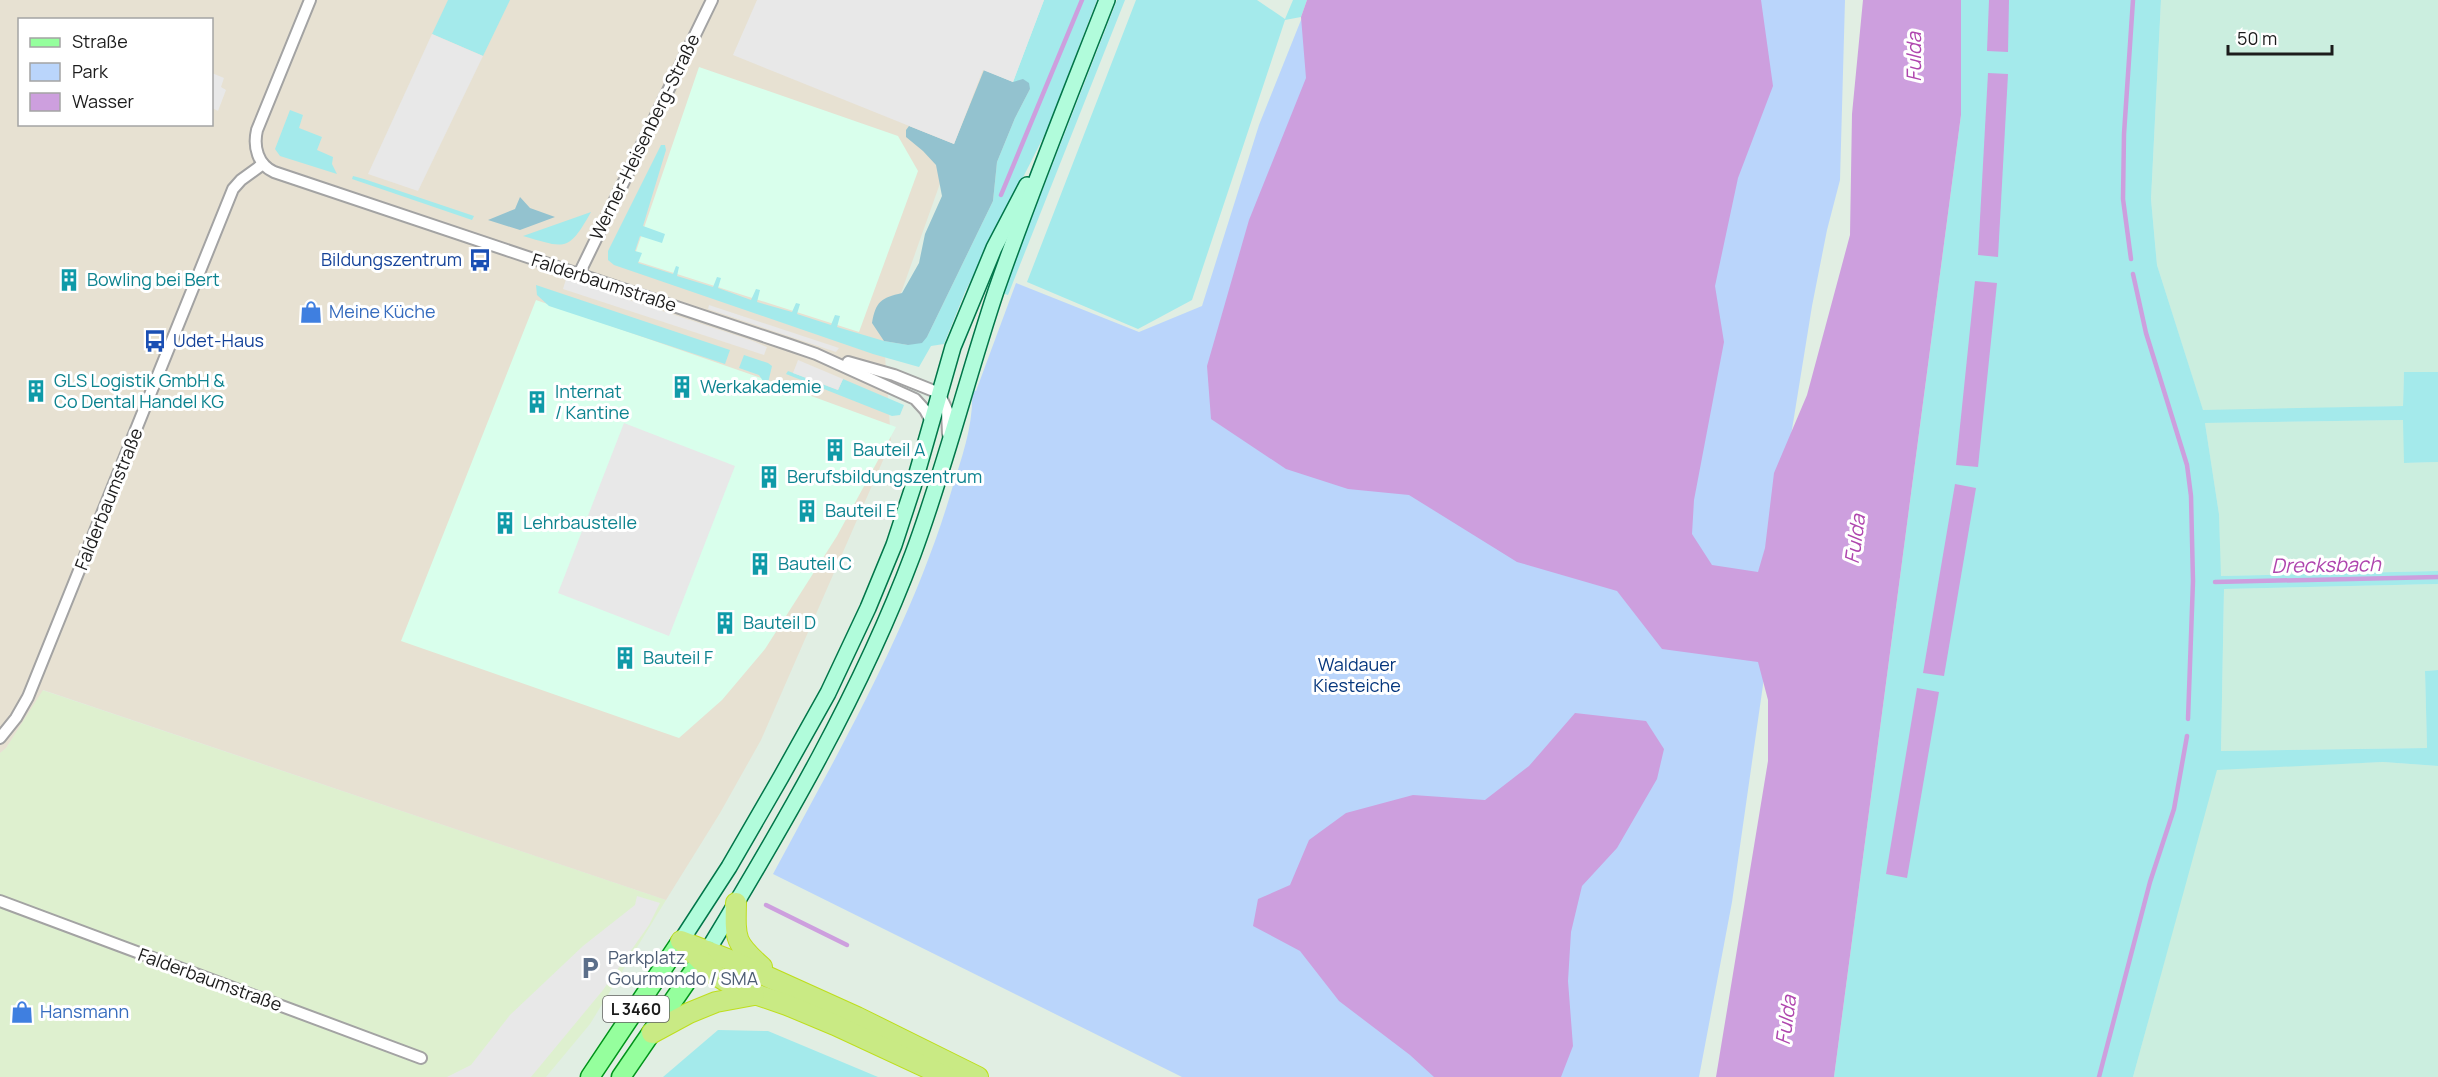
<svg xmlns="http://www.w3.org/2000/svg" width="2438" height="1077" viewBox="0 0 2438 1077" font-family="Manrope,sans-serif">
	<rect width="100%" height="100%" fill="#e1eee3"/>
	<!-- commercial -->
	<path fill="#def0cf" d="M42,690L666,900L590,1024L546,1077H0V753L6,748Z"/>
	<!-- industrial -->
	<path fill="#e7e1d2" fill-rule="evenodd" d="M0,0H1044L954,144L884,341L891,442L761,740L720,813L666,900L43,690L6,748L0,753ZM20,20H212V124H20Z"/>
	<!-- education -->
	<g fill="#d9ffec">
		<path d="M699,67L898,136L918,171L859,332L633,260Z"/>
		<path d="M536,300L773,382L896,427L837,536L765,649L722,700L679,738L401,641Z"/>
	</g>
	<!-- farmland -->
	<g fill="#cbeedf">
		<path d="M2161,0H2438V372L2404,373L2403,406L2203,411L2157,265L2151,199Z"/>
		<path d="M2404,420L2405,463L2438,462V571L2220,576L2219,514L2205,423Z"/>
		<path d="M2438,584V670L2425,671L2427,748L2221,751L2224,589Z"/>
		<path d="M2383,762L2438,766V1077H2133L2216,769Z"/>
	</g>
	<!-- grass -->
	<g fill="#a4eaeb">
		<path d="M448,0H510L483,56L432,34Z"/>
		<path d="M1044,0H1097L1046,132L965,292L944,344L931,346L919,367L873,354L614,265L608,260V251L661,145H665L666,150L643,226L665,234L662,243L640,236L635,251L642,253L638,263L673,274L676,266L679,267L677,276L713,287L717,277L721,278L718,288L751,300L756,289L760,290L757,302L792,312L796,303L800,304L797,314L831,325L835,315L840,316L837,327L884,341L908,345L927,337L993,201L997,162L1015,118L1030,89L1013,82Z"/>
		<path d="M1117,0H1125L1008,295L1002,293Z"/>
		<path d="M1136,0H1257L1285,19L1293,0H1307L1301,17L1285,20L1192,300L1138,329L1027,282Z"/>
		<path d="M1961,0H2161L2151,199L2157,265L2203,410L2403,406L2404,372H2438V462L2404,463L2403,420L2205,423L2219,514L2221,576L2438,571V584L2224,589L2221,751L2427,748L2425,671L2438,670V766L2383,762L2217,770L2133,1077H1834L1961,115Z"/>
		<path d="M290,110L303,115L299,128L322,137L317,150L333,157L332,164L337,174L280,156L275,149Z"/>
		<path d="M353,176L364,179L474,216L472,220L352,179Z"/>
		<path d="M591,212C568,253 565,248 523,236Z"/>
		<path d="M536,285L730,350L725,364L549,306L537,295Z"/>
		<path d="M744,355L768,363L772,366L768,383L763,381L759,375L739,368Z"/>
		<path d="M788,371L838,390L843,379L904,405L900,415L892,416L786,374Z"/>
		<path d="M718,1030L768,1031L878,1077H663Z"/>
	</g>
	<!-- forest -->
	<g fill="#93c2cf">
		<path d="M984,70L1013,82L1023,79L1029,83L1030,89L1015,118L997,162L993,201L927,337L922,343L908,345L884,341L872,323C876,301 881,298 902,293L919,263L925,234L942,196L936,165L923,151L906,137V130L909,126L954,144Z"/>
		<path d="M520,197L530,208L555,217L520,230L488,220L515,209Z"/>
	</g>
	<!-- park -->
	<path fill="#bad5fb" d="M1309,0H1845L1840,180L1827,230L1812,306L1777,522L1763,685L1732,902L1699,1077H1182L773,874C840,749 912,625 952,489C962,457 974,424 972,390L976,391L1016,283L1139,332L1202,306L1259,125Z"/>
	<!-- parking -->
	<g fill="#e8e8e8">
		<path d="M757,0H1044L1013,82L983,70L954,144L733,55Z"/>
		<path d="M432,34L483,56L418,191L368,174Z"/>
		<path d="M212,73L224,78L221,87L226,90L218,111L212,108Z"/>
		<path d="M566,279L750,340L767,347L764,355L563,289Z"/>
		<path d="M709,305L839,348L836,352L708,309Z"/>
		<path d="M798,360L843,379L838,390L793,373Z"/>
		<path d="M624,423L735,466L669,636L558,593Z"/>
		<path d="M637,896L660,903L649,925L603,990L531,1077H447L471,1065L510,1015L583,946L635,905Z"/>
	</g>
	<!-- water -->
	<g fill="#cd9fde">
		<path d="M1307,0H1761L1773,86L1738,178L1715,286L1724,342L1694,500L1692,534L1712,565L1758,572L1765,548L1774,473L1807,395L1850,235L1852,114L1863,0H1961V115L1834,1077H1716L1768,761V700L1758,662L1662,649L1617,591L1517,562L1409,495L1348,489L1286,469L1211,419L1207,366L1249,220L1306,78L1301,17Z"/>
		<path d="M1989,0H2009L2008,52L1987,51Z"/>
		<path d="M1988,73L2008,74L1998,257L1978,255Z"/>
		<path d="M1975,281L1997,283L1978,467L1956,465Z"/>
		<path d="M1955,484L1976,488L1944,676L1923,673Z"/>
		<path d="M1917,688L1939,692L1907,878L1886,874Z"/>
		<path d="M1575,713L1646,721L1664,749L1657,779L1617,848L1582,886L1571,932L1568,981L1573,1046L1561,1077H1434L1410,1055L1339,1001L1300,951L1253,926L1258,899L1290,885L1309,840L1346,813L1413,795L1485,800L1529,766Z"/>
	</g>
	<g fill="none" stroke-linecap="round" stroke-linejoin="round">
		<!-- stream -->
		<g stroke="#cd9fde" stroke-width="4.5">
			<path d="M1001,195L1082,0"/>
			<path d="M2131,259L2123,199L2124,134L2133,0"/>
			<path d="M2133,274L2146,333L2187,465L2191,496L2193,581L2188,719"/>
			<path d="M2215,582L2438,577"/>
			<path d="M766,905L847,945"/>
			<path d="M2099,1077L2150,882L2174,809L2187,736"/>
		</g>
		<!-- minor casing -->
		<g stroke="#a3a3a3" stroke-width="14">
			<g id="minor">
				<path d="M310,0L257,130C253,147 258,165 274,172L790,345L816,354L915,399L925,410L932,423"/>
				<path d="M579,274L712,0"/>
				<path d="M848,362L894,375L939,393L947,410L948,434"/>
				<path d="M0,738L16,718L28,697L233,189L241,180L263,164"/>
				<path d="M0,901L421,1058"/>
			</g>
		</g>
		<!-- secondary casing -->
		<g stroke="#007649" stroke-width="18">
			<g id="secondary">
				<path d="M681,941L729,867L781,777L828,693L868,608L894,545L913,487L953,347L994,248L1027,185"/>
				<path d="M708,950C784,824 861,693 913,554C945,468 967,378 996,291C1030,193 1069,97 1107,0"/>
			</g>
		</g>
		<!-- primary casing -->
		<g stroke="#00941a" stroke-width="21">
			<g id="primary">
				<path d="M590,1077L681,941"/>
				<path d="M621,1077L708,950"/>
			</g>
		</g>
		<!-- motorway casing -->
		<g stroke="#bede1c" stroke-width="22">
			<g id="motorway">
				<path d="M736,903C735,940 735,943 762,967"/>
				<path d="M681,941L735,962L857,1017L978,1077"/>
				<path d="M685,944L714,974L737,988L787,1005L835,1025L947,1077"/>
				<path d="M652,1033L689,1013L716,1002L754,995"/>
			</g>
		</g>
		<!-- minor -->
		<use href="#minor" stroke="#fff" stroke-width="10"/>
		<!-- secondary -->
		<use href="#secondary" stroke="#b1fcdb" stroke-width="15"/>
		<!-- primary -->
		<use href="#primary" stroke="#95ff9d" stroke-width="18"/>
		<!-- motorway -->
		<use href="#motorway" stroke="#c9ea84" stroke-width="20"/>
	</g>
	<!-- icons -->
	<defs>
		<g id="bus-bare" transform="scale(1.8)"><path d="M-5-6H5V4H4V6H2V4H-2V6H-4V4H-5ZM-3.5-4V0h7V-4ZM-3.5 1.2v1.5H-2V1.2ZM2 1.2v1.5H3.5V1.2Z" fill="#1a4fb4" stroke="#fff" stroke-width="2.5" paint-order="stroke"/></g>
		<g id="building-bare" transform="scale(1.8)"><path d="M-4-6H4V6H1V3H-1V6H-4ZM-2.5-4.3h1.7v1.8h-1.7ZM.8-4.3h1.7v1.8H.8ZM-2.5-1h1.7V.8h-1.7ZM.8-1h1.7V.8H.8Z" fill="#0f9aa8" stroke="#fff" stroke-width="2.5" paint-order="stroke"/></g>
		<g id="shop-bare" transform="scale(1.8)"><path d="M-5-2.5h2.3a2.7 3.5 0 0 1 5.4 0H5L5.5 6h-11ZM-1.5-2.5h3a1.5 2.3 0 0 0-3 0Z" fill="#3f7fe0" stroke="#fff" stroke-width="2.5" paint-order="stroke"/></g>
		<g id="parking-bare" transform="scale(1.8)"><path d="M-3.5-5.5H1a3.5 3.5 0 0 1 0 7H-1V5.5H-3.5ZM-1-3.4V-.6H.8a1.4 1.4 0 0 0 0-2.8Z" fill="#5c6f8a" stroke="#fff" stroke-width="2.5" paint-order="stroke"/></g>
	</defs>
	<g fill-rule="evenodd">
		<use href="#bus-bare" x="480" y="260"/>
		<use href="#building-bare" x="69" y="280"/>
		<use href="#shop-bare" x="311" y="312"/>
		<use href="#bus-bare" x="155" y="341"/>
		<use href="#building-bare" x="682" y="387"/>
		<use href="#building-bare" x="36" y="391"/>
		<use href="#building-bare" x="537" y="402"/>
		<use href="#building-bare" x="835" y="450"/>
		<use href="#building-bare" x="769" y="477"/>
		<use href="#building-bare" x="807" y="511"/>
		<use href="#building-bare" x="505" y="523"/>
		<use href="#building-bare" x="760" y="564"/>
		<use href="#building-bare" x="725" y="623"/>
		<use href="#building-bare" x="625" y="658"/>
		<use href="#parking-bare" x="590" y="968"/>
		<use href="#shop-bare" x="22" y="1012"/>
	</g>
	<g text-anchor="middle" stroke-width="6" stroke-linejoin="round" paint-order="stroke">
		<!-- shield labels -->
		<rect fill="#fff" stroke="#606060" stroke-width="1.5" x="603" y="996" width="66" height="26" rx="4.5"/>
		<g font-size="16" font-weight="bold" fill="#1c1c1c">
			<text x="636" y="1015">L 3460</text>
		</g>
		<!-- street labels -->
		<g font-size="18" fill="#1c1c1c" stroke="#fff">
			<text transform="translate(645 137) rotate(-64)" y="6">Werner-Heisenberg-Straße</text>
			<text transform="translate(604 283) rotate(18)" y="6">Falderbaumstraße</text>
			<text transform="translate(109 499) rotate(-68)" y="6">Falderbaumstraße</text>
			<text transform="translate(210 980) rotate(20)" y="6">Falderbaumstraße</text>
		</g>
		<!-- transit labels -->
		<g font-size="18" fill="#164399" stroke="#fff" text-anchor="end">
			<text x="462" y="266">Bildungszentrum</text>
			<text x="173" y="347" text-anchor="start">Udet-Haus</text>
		</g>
		<!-- culture labels -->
		<g font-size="18" fill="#0d838f" stroke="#fff" text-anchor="start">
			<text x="87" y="286">Bowling bei Bert</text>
			<text x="54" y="387">GLS Logistik GmbH &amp;<tspan x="54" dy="21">Co Dental Handel KG</tspan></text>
			<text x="700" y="393">Werkakademie</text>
			<text x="555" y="398">Internat<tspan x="555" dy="21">/ Kantine</tspan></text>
			<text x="853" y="456">Bauteil A</text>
			<text x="787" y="483">Berufsbildungszentrum</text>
			<text x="825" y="517">Bauteil E</text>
			<text x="523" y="529">Lehrbaustelle</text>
			<text x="778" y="570">Bauteil C</text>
			<text x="743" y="629">Bauteil D</text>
			<text x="643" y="664">Bauteil F</text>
		</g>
		<!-- shop labels -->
		<g font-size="18" fill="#366cbe" stroke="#fff" text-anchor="start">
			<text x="329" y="318">Meine Küche</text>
			<text x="40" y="1018">Hansmann</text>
		</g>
		<!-- park labels -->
		<g font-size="18" fill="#06377d" stroke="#fff">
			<text x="1357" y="671">Waldauer<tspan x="1357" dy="21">Kiesteiche</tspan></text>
		</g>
		<!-- service labels -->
		<g font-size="18" fill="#4e5e75" stroke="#fff" text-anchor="start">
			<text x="608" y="964">Parkplatz<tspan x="608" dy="21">Gourmondo / SMA</tspan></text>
		</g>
		<!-- water labels -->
		<g font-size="20" font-style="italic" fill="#af45ae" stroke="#fff">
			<text transform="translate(1914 57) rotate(-90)" y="7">Fulda</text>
			<text transform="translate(1855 539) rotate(-82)" y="7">Fulda</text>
			<text transform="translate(2326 565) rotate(-1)" y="7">Drecksbach</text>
			<text transform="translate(1786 1020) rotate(-82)" y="7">Fulda</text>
		</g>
	</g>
	<!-- legend -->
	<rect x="18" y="18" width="195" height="108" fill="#ffffff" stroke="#a4a4a4" stroke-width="1.5"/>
	<rect x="30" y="38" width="30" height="9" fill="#95ff9d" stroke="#a4a4a4" stroke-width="1.5"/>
	<text x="72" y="48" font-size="18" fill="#1c1c1c">Straße</text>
	<rect x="30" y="63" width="30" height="18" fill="#bad5fb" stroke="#a4a4a4" stroke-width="1.5"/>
	<text x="72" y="78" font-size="18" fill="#1c1c1c">Park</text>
	<rect x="30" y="93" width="30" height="18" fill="#cd9fde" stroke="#a4a4a4" stroke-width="1.5"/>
	<text x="72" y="108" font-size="18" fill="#1c1c1c">Wasser</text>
	<!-- scale -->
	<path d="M2228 45v9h104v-9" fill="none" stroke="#1c1c1c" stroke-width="3"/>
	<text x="2237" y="45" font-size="18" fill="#1c1c1c" stroke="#ffffff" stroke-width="4.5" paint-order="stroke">50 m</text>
</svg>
